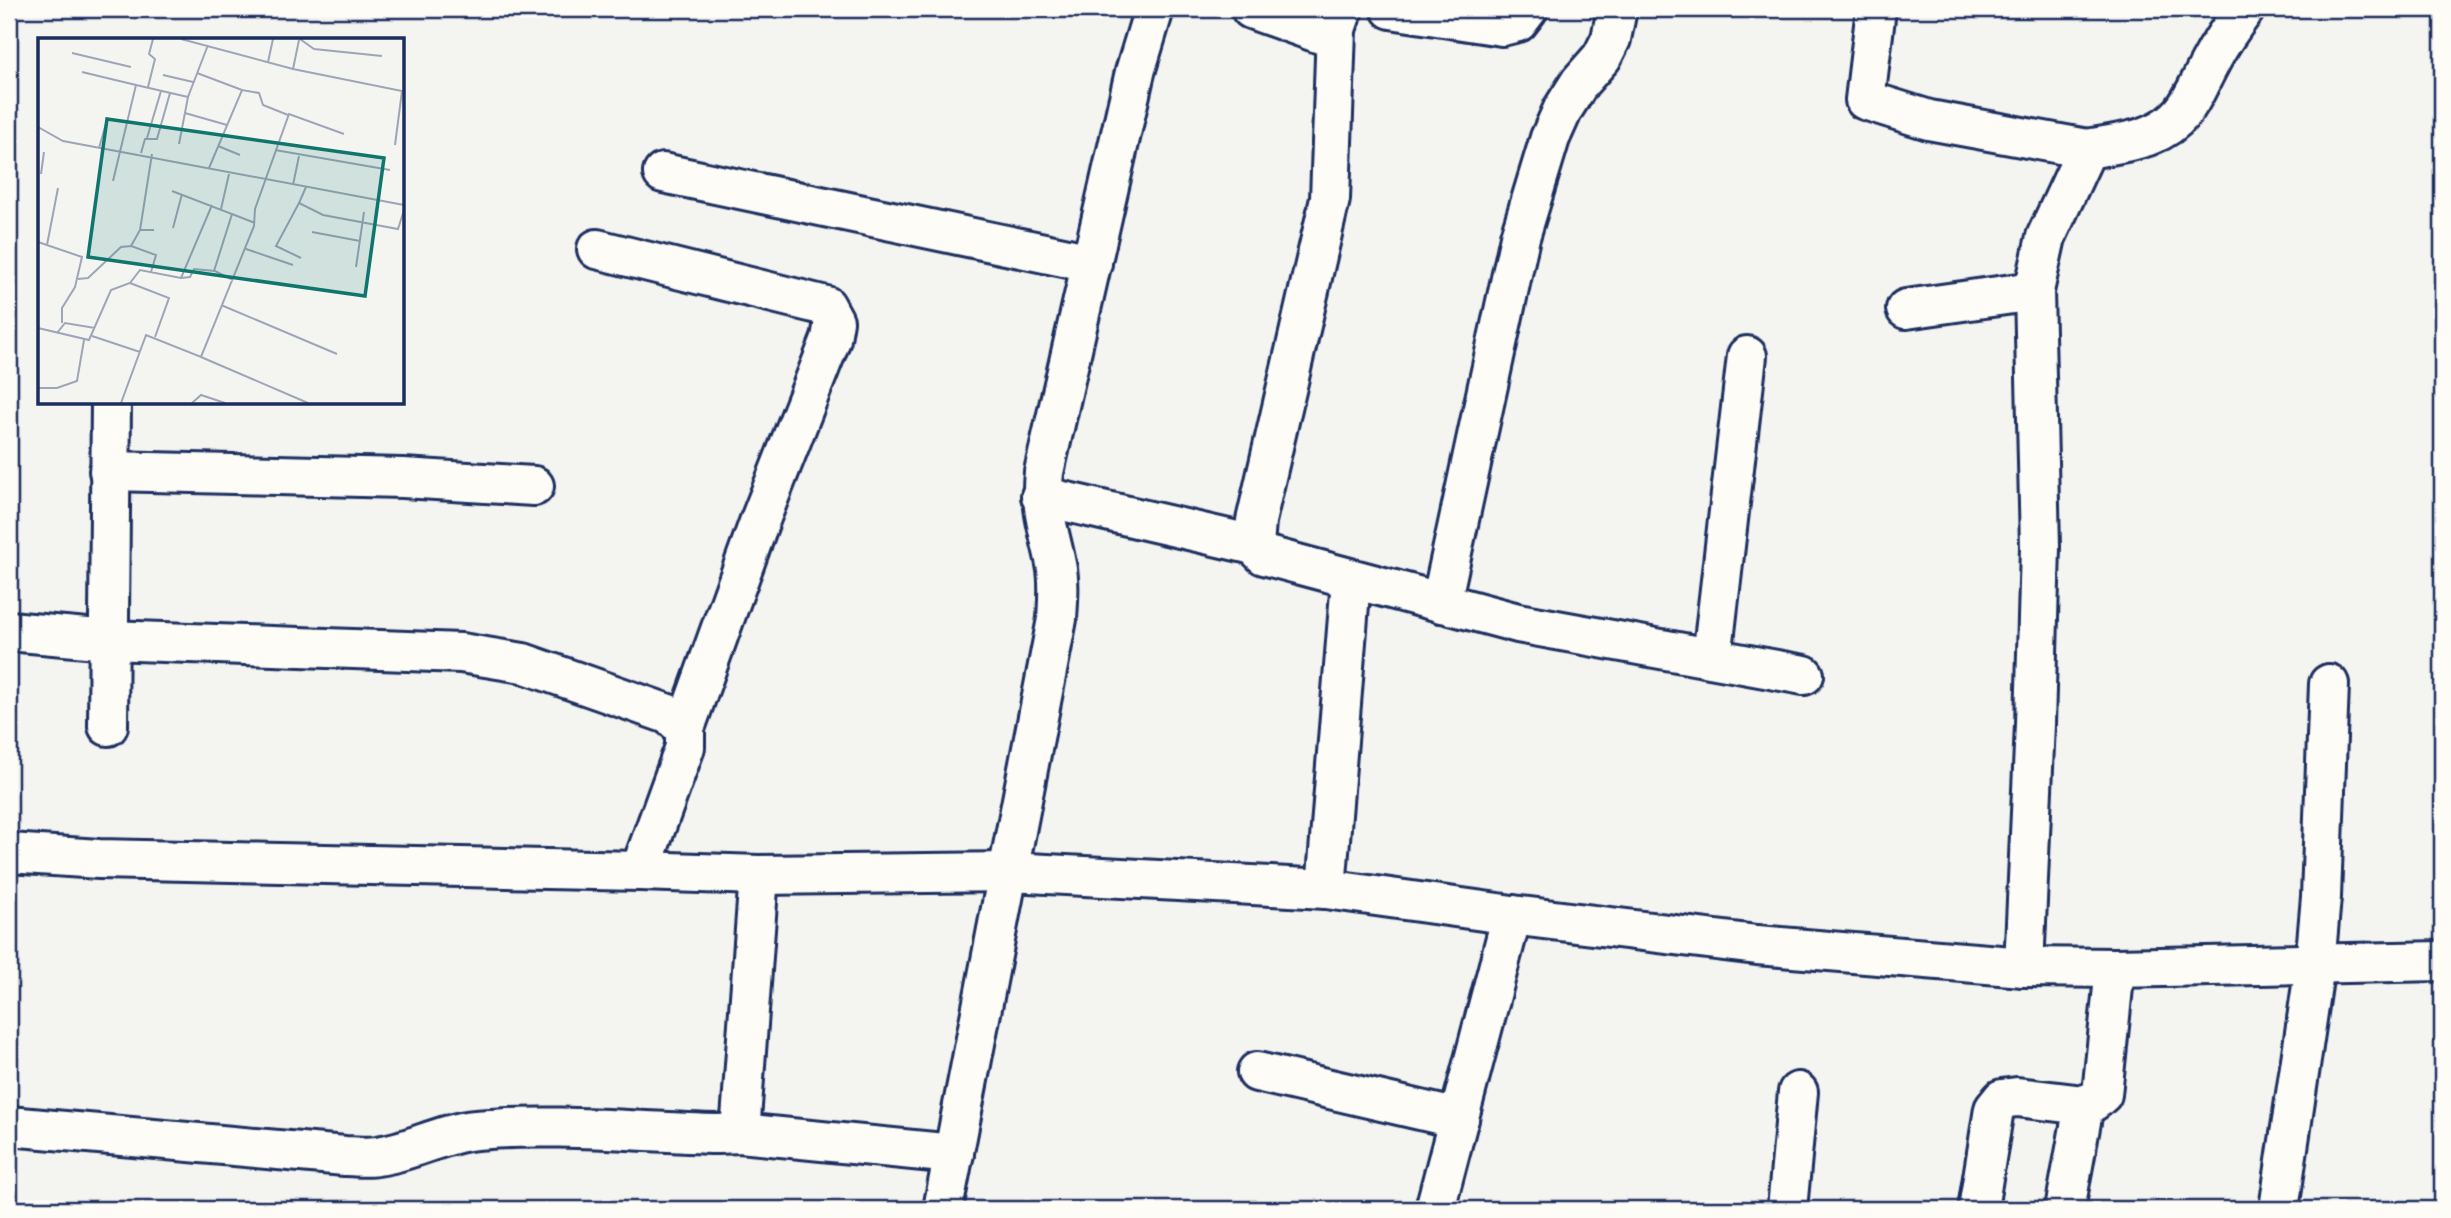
<svg xmlns="http://www.w3.org/2000/svg" width="2451" height="1218" viewBox="0 0 2451 1218" font-family="'Architects Daughter',sans-serif">
	<rect width="100%" height="100%" fill="#f4f4f1"/>
	<filter id="ink" filterUnits="userSpaceOnUse"><feTurbulence type="fractalNoise" baseFrequency=".0143" numOctaves="2"/><feDisplacementMap in="SourceGraphic" scale="14" xChannelSelector="R" yChannelSelector="G"/><feConvolveMatrix kernelMatrix="1 2 1 2 8 2 1 2 1" color-interpolation-filters="sRGB"/></filter>
	<g filter="url(#ink)">
		<g fill="none" stroke-linecap="round" stroke-linejoin="round">
			<!-- minor casing -->
			<g stroke="#1b2f5e" stroke-width="44">
				<g id="minor">
					<path d="M1251,9L1321,34L1328,35L1336,29"/>
					<path d="M1343,9L1336,29L1330,199L1256,521L1254,545L1264,555L1518,623L1804,675"/>
					<path d="M1391,9L1502,26L1518,22L1528,9"/>
					<path d="M1876,9L1865,100L1929,120L2087,149L2046,237L2034,291"/>
					<path d="M2087,149C2107,145 2131,143 2150,135C2187,121 2193,94 2210,63C2220,43 2232,26 2245,9"/>
					<path d="M663,173L1092,263"/>
					<path d="M597,249L826,306L834,321L831,339L760,520L685,728"/>
					<path d="M1906,309L2034,291L2040,547L2035,724L2024,967"/>
					<path d="M109,471L403,478L534,486"/>
					<path d="M1041,496L1254,545"/>
					<path d="M1441,603L1520,237L1550,138L1563,109L1580,82L1602,57L1611,39L1617,9"/>
					<path d="M9,631L109,640L461,653L523,663L668,714L685,728V747L640,871"/>
					<path d="M1712,658L1747,356"/>
					<path d="M108,726L111,402"/>
					<path d="M9,853L99,859L640,871L759,875L1010,872L1326,889L1512,915L1757,945L2024,967L2115,968L2442,961"/>
					<path d="M1326,889L1351,580"/>
					<path d="M1257,1072L1459,1119"/>
					<path d="M9,1126L345,1156C355,1156 367,1158 377,1156C411,1152 441,1133 476,1130C554,1123 639,1132 718,1134L740,1133L954,1154"/>
					<path d="M740,1133L759,875"/>
					<path d="M943,1209L1057,619C1058,601 1060,582 1056,564C1049,529 1040,510 1044,472L1135,72L1154,9"/>
					<path d="M1435,1209L1512,915"/>
					<path d="M1787,1209L1798,1092"/>
					<path d="M1978,1209L1994,1109L2002,1099L2017,1097L2084,1105L2094,1101L2102,1094L2115,968"/>
					<path d="M2065,1209L2084,1105"/>
					<path d="M2279,1209L2315,965L2321,897L2329,684"/>
				</g>
			</g>
			<!-- minor -->
			<use href="#minor" stroke="#fdfcf7" stroke-width="38"/>
		</g>
	</g>
	<!-- overview -->
	<g transform="translate(38 38)">
		<rect width="366" height="366" fill="#f4f4f1"/>
		<path fill="none" stroke="#9da5b6" stroke-width="2" d="M143,1L255,31L261,2M262,1L276,11L344,18M34,15L93,29M230,24L235,1M255,31L364,53L357,107M44,34L98,47M159,35L204,52M125,37L155,44M110,49L117,21L111,16L115,1M147,75L189,87M0,89L25,103L366,167M109,100L123,53M141,106L150,59L170,7M180,108L202,117M61,110L69,82M237,112L352,132M103,115L107,101H119L132,55M114,116L102,192H116M171,130L204,52L221,55L225,67L250,77M3,136L6,114M75,143L98,47L150,59M255,147L261,118M268,149L261,165L285,177L360,191L366,172M134,153L194,176L176,233M261,165L238,208L263,220M183,171L191,136M194,176L217,185M135,190L144,156M102,192L93,208L118,217L113,234M274,194L322,203M0,204L44,219L37,249L24,270V285M9,207L20,150M208,211L255,227M318,229L326,174M143,240L174,167M40,241L50,240L83,209L93,208M92,245L131,260L117,299M183,267L299,316M0,290L51,302L73,252L92,245L102,232L143,240L152,239L156,231L177,233L195,242M19,295L27,285L57,290M54,298L102,314M163,319L270,365M0,350H19L39,343L46,302M83,365L108,297L163,319L216,188L217,171L251,76L306,96M154,365L163,357L187,365"/>
		<path fill="#0f766e" fill-opacity="0.15" stroke="#0f766e" stroke-width="3.5" d="M69,81L346,120L327,258L50,219Z"/>
		<rect width="366" height="366" fill="none" stroke="#1b2f5e" stroke-width="3.5"/>
	</g>
	<!-- margin -->
	<rect width="2451" height="1218" fill="none" stroke="#fdfcf7" stroke-width="35"/>
	<rect x="18" y="18" width="2416" height="1183" fill="none" stroke="#1b2f5e" stroke-width="2.5" filter="url(#ink)"/>
</svg>
